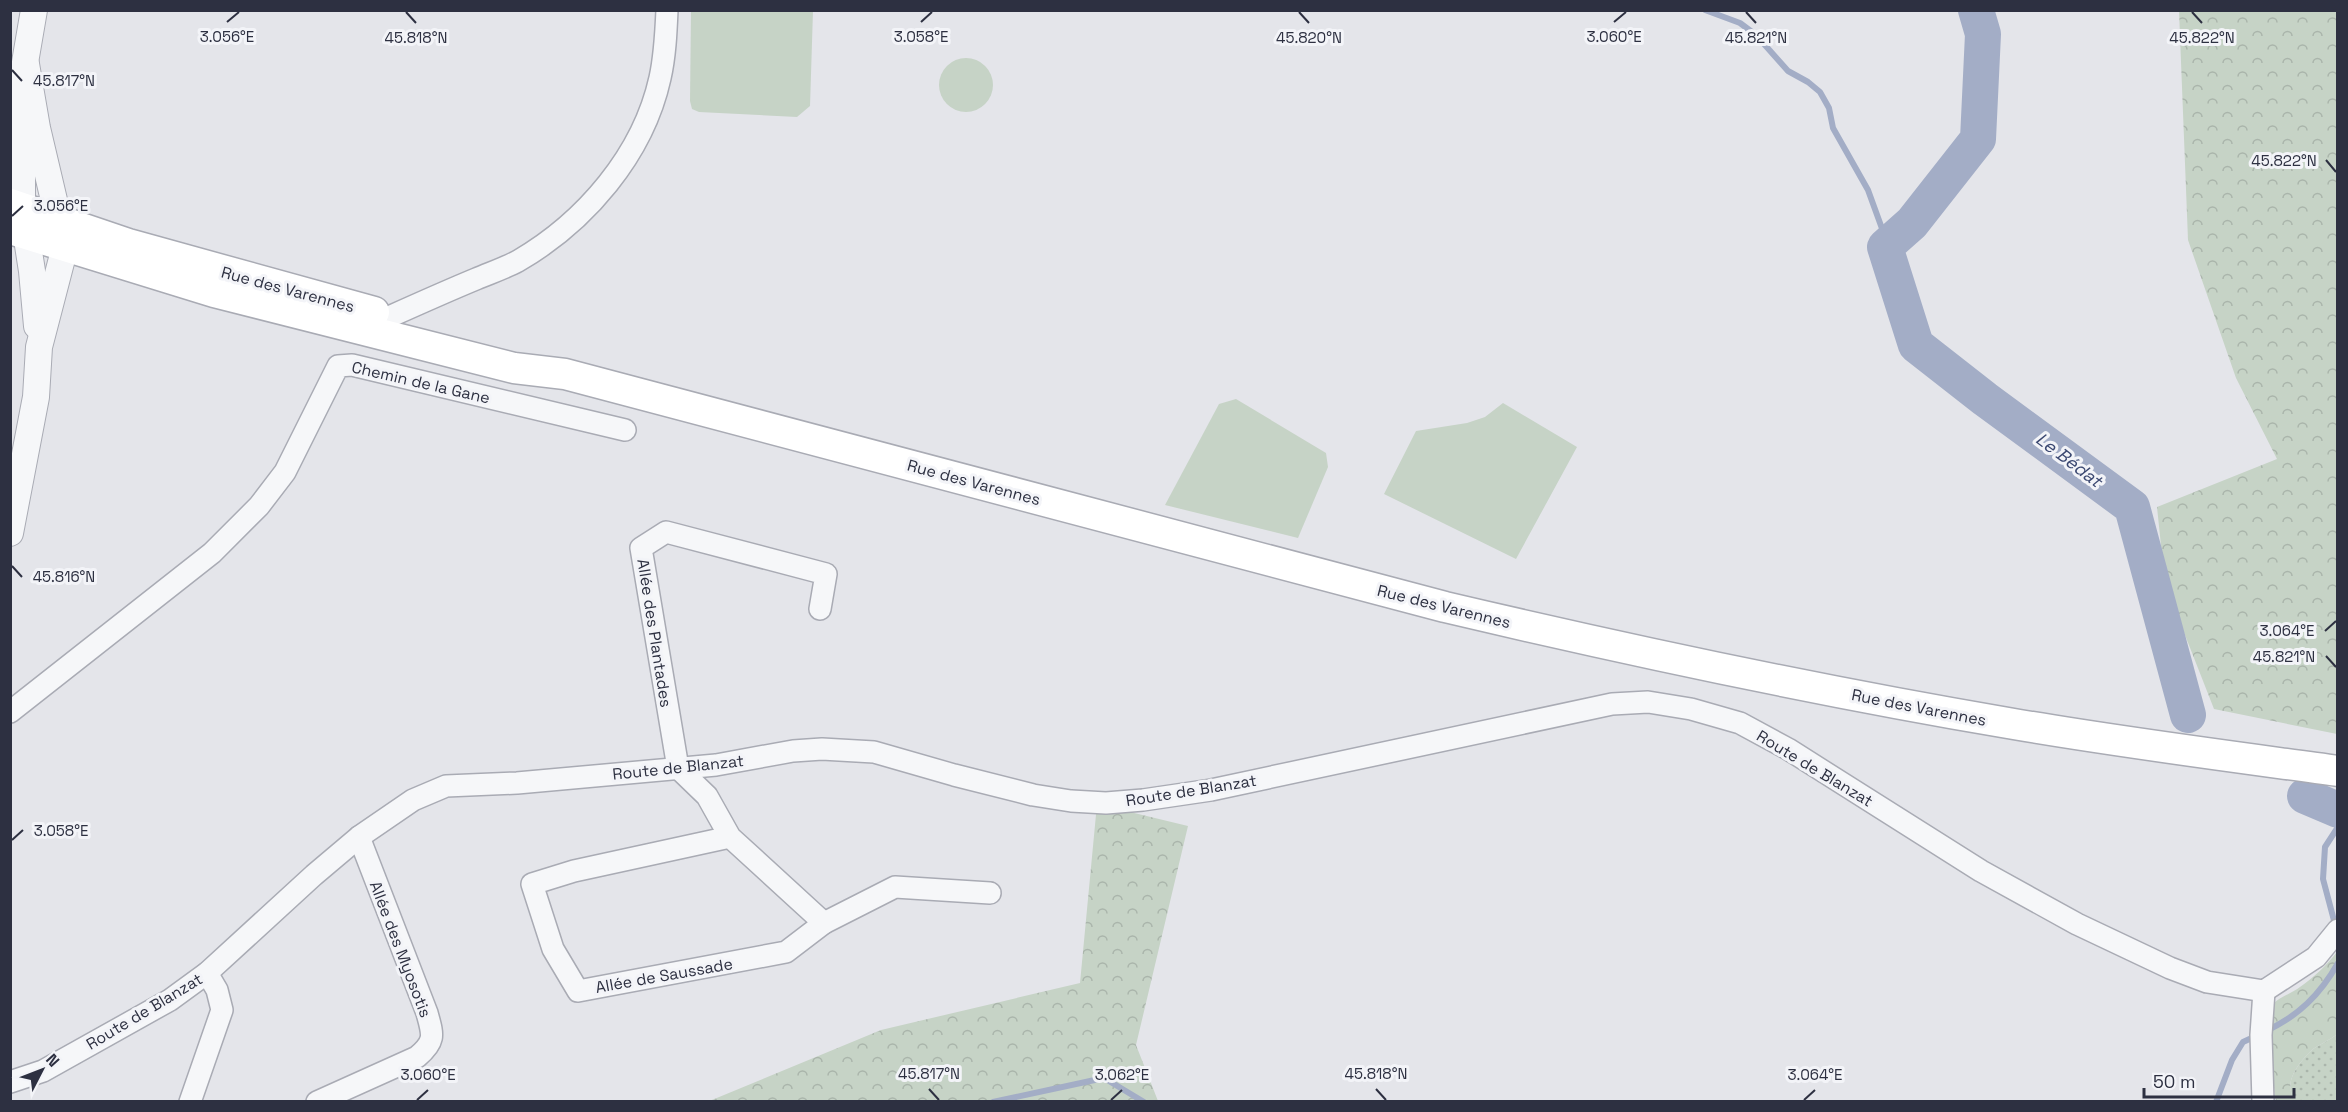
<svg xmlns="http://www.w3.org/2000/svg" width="2348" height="1112" viewBox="0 0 2348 1112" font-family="'Space Grotesk',sans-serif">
	<defs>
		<pattern id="grass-dots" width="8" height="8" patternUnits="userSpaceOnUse" patternTransform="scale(1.5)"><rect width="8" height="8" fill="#c6d3c6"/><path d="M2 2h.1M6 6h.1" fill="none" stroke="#aab5ab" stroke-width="1.8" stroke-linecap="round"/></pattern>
		<pattern id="forest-crowns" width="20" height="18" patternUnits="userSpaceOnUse" patternTransform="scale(1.5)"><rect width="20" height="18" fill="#c6d3c6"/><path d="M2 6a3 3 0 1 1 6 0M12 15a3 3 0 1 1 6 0" fill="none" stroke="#aab5ab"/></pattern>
	</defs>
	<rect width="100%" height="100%" fill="#e4e5ea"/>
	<!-- grass -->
	<path fill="url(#grass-dots)" d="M2337,1034V1101H2296C2281,1084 2299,1062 2313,1049C2320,1044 2330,1040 2337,1034Z"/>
	<!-- forest -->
	<g fill="url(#forest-crowns)">
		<path d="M2179,11H2337V734L2214,709L2165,584L2157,507L2277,459L2236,378L2188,240Z"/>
		<path d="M1097,804L1188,826L1136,1045L1158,1101L707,1102L881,1030L1080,983Z"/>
		<path d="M2337,952V1034C2330,1040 2320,1044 2313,1049C2299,1062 2281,1084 2296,1101H2276C2274,1084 2262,1017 2273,1004C2280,997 2292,993 2300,987C2314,977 2327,965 2337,952Z"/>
	</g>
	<!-- park -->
	<g fill="#c6d3c6">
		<path d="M691,11H813L810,106L797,117L699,112L692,109L690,101Z"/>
		<circle cx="966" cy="85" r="27"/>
		<path d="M1236,399L1326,453L1328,467L1298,538L1165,505L1219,404Z"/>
		<path d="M1503,403L1577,447L1516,559L1384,494L1416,431L1467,423L1485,417Z"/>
	</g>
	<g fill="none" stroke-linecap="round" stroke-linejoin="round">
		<!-- stream -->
		<g stroke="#a3adc6" stroke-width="6">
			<path d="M1705,10L1740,23L1756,35L1788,71L1808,82L1820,92L1829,108L1833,128L1868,190L1884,234L1885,247"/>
			<path d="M2336,928L2323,879L2325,847L2338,827"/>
			<path d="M2266,1031C2298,1016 2320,995 2338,963"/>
			<path d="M993,1102L1104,1078L1144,1102"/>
			<path d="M2216,1102L2232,1060L2243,1042L2256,1036"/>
		</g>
		<!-- river -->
		<g stroke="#a3adc6" stroke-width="36">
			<path d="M1976,10L1983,34L1978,139L1912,223L1885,247L1916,345L1985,399L2132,507L2188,715"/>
			<path d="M2305,796L2338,810"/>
		</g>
		<!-- minor casing -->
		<g stroke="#a9abb4" stroke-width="24">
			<g id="minor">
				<path d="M383,334L389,317C418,304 447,291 476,279C490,273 505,268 518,261C585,222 643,155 660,78C665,56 666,33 667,10"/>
				<path d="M10,712L212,553L259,506L285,472L338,366L352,365L625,430"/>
				<path d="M730,837L574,871L532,884L553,949L578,991L786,952L824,923L730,837L707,796L678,768L641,548L666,532L826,574L820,609"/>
				<path d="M824,923L895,887L990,893"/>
				<path d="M10,1082L43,1071L170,1000L207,973L314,875L359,837L413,800L446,786L517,783L716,765L793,751L822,749L874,752L954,775L1033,795L1071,801L1106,803L1143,800L1211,790L1612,704L1648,702L1691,709L1740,723L1788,749L1981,871L2077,924L2170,968L2207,982L2264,991L2316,957L2338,930"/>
				<path d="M190,1102L222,1010L217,990L207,973"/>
				<path d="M317,1102L417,1057C436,1041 433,1035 427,1013L359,837"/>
				<path d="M2263,1102L2261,1035L2264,991"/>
			</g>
		</g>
		<!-- tertiary casing -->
		<g stroke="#a9abb4" stroke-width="28">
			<g id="tertiary">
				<path d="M34,10L22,80V207L32,271L37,326"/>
				<path d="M10,533L36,397L39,347L65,247L37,128L26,64"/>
			</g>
		</g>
		<!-- secondary casing -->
		<g stroke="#a9abb4" stroke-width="33">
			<g id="secondary">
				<path d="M10,204L128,244L374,312"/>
				<path d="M10,229L214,292L514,368L565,374L1445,607C1632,651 1819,691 2008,723C2117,742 2228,756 2338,771"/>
			</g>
		</g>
		<!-- minor -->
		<use href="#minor" stroke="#f6f7f9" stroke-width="21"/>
		<!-- tertiary -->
		<use href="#tertiary" stroke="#f6f7f9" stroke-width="26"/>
		<!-- secondary -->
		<use href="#secondary" stroke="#fff" stroke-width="30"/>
	</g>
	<!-- ticks -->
	<path fill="none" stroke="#2d3041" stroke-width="2" d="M406,12L416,23M1299,12L1309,23M1746,12L1756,23M2192,12L2202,23M227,22L239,12M921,22L932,12M1614,22L1626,12M12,70L22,81M2326,160L2336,172M12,216L23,206M12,566L22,577M2325,631L2336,621M2326,656L2336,667M12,840L23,830M929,1089L939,1100M1376,1089L1386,1100M417,1100L428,1090M1111,1100L1122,1090M1804,1100L1815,1090"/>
	<g text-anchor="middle" stroke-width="6" stroke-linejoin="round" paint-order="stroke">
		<!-- street labels -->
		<g font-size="16" fill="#2d3041" stroke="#f3f4f8">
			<text transform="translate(288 289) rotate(15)" y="6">Rue des Varennes</text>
			<text transform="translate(421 382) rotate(13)" y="6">Chemin de la Gane</text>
			<text transform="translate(974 482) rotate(15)" y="6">Rue des Varennes</text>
			<text transform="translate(1444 606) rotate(14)" y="6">Rue des Varennes</text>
			<text transform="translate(655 633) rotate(81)" y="6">Allée des Plantades</text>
			<text transform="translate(1919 707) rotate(11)" y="6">Rue des Varennes</text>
			<text transform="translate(678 767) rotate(-6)" y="6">Route de Blanzat</text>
			<text transform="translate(1815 768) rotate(31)" y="6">Route de Blanzat</text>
			<text transform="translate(1191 790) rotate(-9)" y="6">Route de Blanzat</text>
			<text transform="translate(401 949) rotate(69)" y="6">Allée des Myosotis</text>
			<text transform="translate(664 975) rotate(-10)" y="6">Allée de Saussade</text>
			<text transform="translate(144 1011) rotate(-31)" y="6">Route de Blanzat</text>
		</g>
		<!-- water labels -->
		<g font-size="18" font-style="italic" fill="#3b4871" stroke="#f3f4f8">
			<text transform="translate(2069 460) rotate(37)" y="6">Le Bédat</text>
		</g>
	</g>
	<g font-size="15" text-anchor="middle" fill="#2d3041" stroke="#f3f4f8" stroke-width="6" stroke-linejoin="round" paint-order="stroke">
		<text x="227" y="42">3.056°E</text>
		<text x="921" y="42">3.058°E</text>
		<text x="1614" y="42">3.060°E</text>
		<text x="416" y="43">45.818°N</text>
		<text x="1309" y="43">45.820°N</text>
		<text x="1756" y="43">45.821°N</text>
		<text x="2202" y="43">45.822°N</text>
		<text x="64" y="86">45.817°N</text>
		<text x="2284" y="166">45.822°N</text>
		<text x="61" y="211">3.056°E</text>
		<text x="64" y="582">45.816°N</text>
		<text x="2287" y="636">3.064°E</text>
		<text x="2284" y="662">45.821°N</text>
		<text x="61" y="836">3.058°E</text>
		<text x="929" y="1079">45.817°N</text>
		<text x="1376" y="1079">45.818°N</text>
		<text x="428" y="1080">3.060°E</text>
		<text x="1122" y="1080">3.062°E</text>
		<text x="1815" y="1080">3.064°E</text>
	</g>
	<!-- border -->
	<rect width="2348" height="1112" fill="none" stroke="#2d3041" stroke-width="24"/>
	<!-- north arrow -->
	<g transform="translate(42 1070) rotate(48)" stroke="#f3f4f8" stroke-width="4.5" paint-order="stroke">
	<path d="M0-4.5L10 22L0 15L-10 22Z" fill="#2d3041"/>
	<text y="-9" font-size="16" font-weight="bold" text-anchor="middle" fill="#2d3041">N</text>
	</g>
	<!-- scale -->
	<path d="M2144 1088v9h150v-9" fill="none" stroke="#2d3041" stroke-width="3"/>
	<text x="2153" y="1088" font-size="18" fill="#2d3041" stroke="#f3f4f8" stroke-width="4.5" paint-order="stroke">50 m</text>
</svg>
